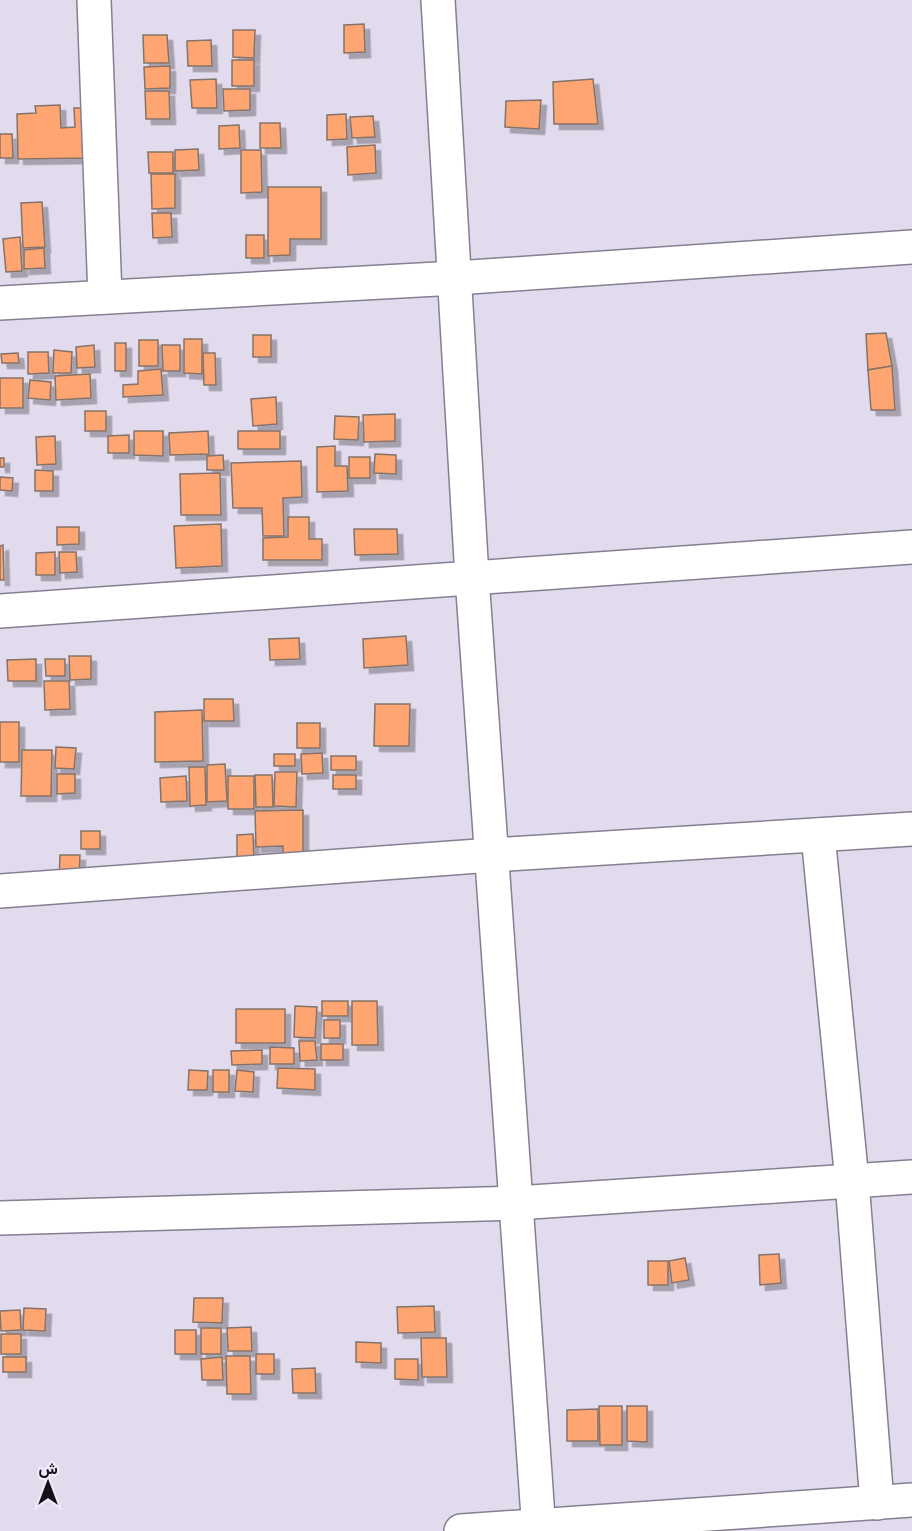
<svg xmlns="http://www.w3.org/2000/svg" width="912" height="1531" viewBox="0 0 912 1531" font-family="Roboto,Vazirmatn,sans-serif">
	<defs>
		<filter id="shadow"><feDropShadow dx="5.5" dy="5.5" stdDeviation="0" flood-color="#0004"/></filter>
	</defs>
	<rect width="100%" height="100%" fill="#e2dbee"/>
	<!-- building -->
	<g fill="#ffa572" stroke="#85736a" stroke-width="1.5" filter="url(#shadow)">
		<path d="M364,24L365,52L344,53V25Z"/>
		<path d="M233,30H255L254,58L233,57Z"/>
		<path d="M143,35H167L169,63H144Z"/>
		<path d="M211,40L212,66H188L187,41Z"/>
		<rect x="232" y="60" width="22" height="26"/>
		<path d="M170,66V88L145,89L144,67Z"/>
		<path d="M216,79L217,108H192L190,80Z"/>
		<path d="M593,79L598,124H554L553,82Z"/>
		<path d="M223,89H250V110L224,111Z"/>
		<path d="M145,91H169L170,119H146Z"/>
		<path d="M541,100L539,129L505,127L506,101Z"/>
		<path d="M60,105L61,128L75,127L74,108H90L91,158L18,159L17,114L36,113L35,106Z"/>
		<path d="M346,114L347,139L327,140V115Z"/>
		<path d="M373,116L375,137L352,138L350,117Z"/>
		<path d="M260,123H280L281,148H260Z"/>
		<path d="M239,125L240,148L219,149V126Z"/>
		<path d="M0,134H12L13,158H0Z"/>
		<path d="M375,145L376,173L348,175L347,147Z"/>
		<path d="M198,149L199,170L175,171V150Z"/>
		<path d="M241,150H261L262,192L241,193Z"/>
		<path d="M148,152H173V173H149Z"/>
		<path d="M151,174H175V208L152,209Z"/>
		<path d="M268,187H321V239H290V255L268,256Z"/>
		<path d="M42,202L45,247L23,248L21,203Z"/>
		<path d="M152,213H171L172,237L153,238Z"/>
		<rect x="246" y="235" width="18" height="23"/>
		<path d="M20,237L22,271L6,272L3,239Z"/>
		<path d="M44,248L45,268L24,269V250Z"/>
		<path d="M886,333L892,366L868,370L866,334Z"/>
		<rect x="253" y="335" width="18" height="22"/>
		<path d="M184,339H202V374L184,373Z"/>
		<rect x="139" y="340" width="19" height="26"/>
		<rect x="115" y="343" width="11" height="28"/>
		<path d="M94,345L95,367L77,368L76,347Z"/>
		<path d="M162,345H180V371H163Z"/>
		<path d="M54,350L72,352L71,373H53Z"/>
		<path d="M28,352H48L49,373L28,374Z"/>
		<path d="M18,353L19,363H2L1,354Z"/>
		<path d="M203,353H215L216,385H204Z"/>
		<path d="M892,366L895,410H871L868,370Z"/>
		<path d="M161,369L163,395L123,397V385L138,384V371Z"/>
		<path d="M90,374L91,398L56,400L55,376Z"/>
		<rect x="0" y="378" width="23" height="30"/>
		<path d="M30,380L51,382L50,400L28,398Z"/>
		<path d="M276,397L277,424L253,426L251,399Z"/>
		<rect x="85" y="411" width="21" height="20"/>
		<path d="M395,414V441L364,442L363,415Z"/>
		<path d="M335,416L359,417L358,440L334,439Z"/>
		<path d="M134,431H163V456L134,455Z"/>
		<path d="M208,431L209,454L170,455L169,433Z"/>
		<rect x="238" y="431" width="42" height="18"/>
		<path d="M129,435V453H108V436Z"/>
		<path d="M55,436L56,464L37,465L36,437Z"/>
		<path d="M335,446V466H347L348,491L317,492V447Z"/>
		<path d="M375,454L396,455V474L374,473Z"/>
		<path d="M223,455L224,470H207V456Z"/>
		<rect x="349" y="457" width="21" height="21"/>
		<rect x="0" y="458" width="4" height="9"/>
		<path d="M301,461L302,497L283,498L284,536H263L262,508H233L231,463Z"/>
		<path d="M35,470L53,471V491H35Z"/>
		<path d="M220,473L221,515H181L180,474Z"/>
		<path d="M0,477L13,478L12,491L0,490Z"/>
		<path d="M288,517H309V539H322V560H263V538L288,537Z"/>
		<path d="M221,524L222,566L176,568L174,526Z"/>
		<path d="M57,527H79V544L57,545Z"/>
		<path d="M354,529H397L398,554L355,555Z"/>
		<path d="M3,545L4,580H0V546Z"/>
		<path d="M55,552V575H36V553Z"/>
		<path d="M59,552H76L77,572L60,573Z"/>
		<path d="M406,636L408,665L364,668L363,639Z"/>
		<path d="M299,638L300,659L270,660L269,639Z"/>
		<path d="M69,656H91V679L70,680Z"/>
		<path d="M36,659V681H8L7,660Z"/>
		<path d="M45,659H65V676H46Z"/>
		<path d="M44,681H69L70,709L45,710Z"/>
		<path d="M204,699H233L234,721H204Z"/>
		<path d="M375,704H410L409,746H374Z"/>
		<path d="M202,710L203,761L155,762V712Z"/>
		<rect x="0" y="722" width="19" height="40"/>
		<rect x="297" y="723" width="23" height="25"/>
		<path d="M56,747L76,748L74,769L55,768Z"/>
		<path d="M22,750H52L51,796H21Z"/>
		<path d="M322,753L323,773L302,774L301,754Z"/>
		<rect x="274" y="754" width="21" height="12"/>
		<rect x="331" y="756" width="25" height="14"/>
		<path d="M225,764L227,801L207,802V765Z"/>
		<path d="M189,767H205L206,805L190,806Z"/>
		<path d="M275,772H297L296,807L274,806Z"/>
		<path d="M57,774H75V793L57,794Z"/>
		<path d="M255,775H272L273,807H256Z"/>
		<rect x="333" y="775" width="23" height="14"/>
		<path d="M186,776L187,801L161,802L160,778Z"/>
		<rect x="228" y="776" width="26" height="33"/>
		<path d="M303,810V865H283V846L256,847L255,811Z"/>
		<rect x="81" y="831" width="19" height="18"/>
		<path d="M253,834L254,860H237V835Z"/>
		<path d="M60,855H80L79,883L59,882Z"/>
		<rect x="322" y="1001" width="26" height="15"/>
		<path d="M352,1001H377L378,1045H352Z"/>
		<path d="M295,1006L317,1007L315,1038L294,1037Z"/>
		<rect x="236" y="1009" width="49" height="34"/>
		<rect x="324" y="1020" width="16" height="18"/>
		<path d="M299,1041H315L317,1060L300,1061Z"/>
		<rect x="321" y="1044" width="22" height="16"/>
		<path d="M270,1047L294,1048V1064H270Z"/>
		<path d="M262,1050V1064L232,1065L231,1051Z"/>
		<path d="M278,1068L315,1069V1090L277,1088Z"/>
		<path d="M189,1070L208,1071L207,1090H188Z"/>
		<rect x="213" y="1070" width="16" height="22"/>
		<path d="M237,1070L254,1072L253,1092L235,1091Z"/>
		<path d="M779,1254L781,1283L760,1285L759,1255Z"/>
		<path d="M685,1258L689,1280L672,1283L669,1261Z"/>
		<rect x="648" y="1261" width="20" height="24"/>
		<path d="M194,1298H223L222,1323L193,1322Z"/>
		<path d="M434,1306L435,1332L398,1333L397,1307Z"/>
		<path d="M24,1308L46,1309L45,1331L23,1330Z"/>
		<path d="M20,1310L21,1330L1,1331L0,1311Z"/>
		<path d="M251,1327L252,1351H228L227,1328Z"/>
		<rect x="201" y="1328" width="20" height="26"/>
		<rect x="175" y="1330" width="21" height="24"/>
		<rect x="1" y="1334" width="20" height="20"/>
		<path d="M421,1338H446L447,1377H422Z"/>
		<path d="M356,1342L381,1343V1363L356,1362Z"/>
		<rect x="256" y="1354" width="18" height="20"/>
		<path d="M226,1356H250L251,1394H227Z"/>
		<rect x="3" y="1357" width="23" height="15"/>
		<path d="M222,1357L223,1380H202L201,1359Z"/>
		<path d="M395,1359H418V1380L395,1379Z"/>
		<path d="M315,1368L316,1393H293L292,1369Z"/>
		<path d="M599,1406H622V1445H600Z"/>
		<path d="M627,1406H647V1442L627,1441Z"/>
		<path d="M598,1409V1441H567V1410Z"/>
	</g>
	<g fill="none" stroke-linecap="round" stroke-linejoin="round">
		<!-- minor casing -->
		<g stroke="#857f90" stroke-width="36">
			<g id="minor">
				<path d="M94,0L105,297"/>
				<path d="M438,0L472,577L539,1531"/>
				<path d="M0,303L456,278L912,247"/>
				<path d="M0,611L912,547"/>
				<path d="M818,835L852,1181L877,1503"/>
				<path d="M0,891L492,855L912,829"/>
				<path d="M0,1218L516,1203L912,1177"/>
				<path d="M461,1531L912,1500"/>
			</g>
		</g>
		<!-- minor -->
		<use href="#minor" stroke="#fff" stroke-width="33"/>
	</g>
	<!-- north arrow -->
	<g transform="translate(48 1483)" stroke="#efe8fb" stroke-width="4.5" paint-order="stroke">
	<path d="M0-4.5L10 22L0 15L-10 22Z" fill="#141118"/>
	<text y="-9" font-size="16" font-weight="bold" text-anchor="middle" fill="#141118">ش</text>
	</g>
</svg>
